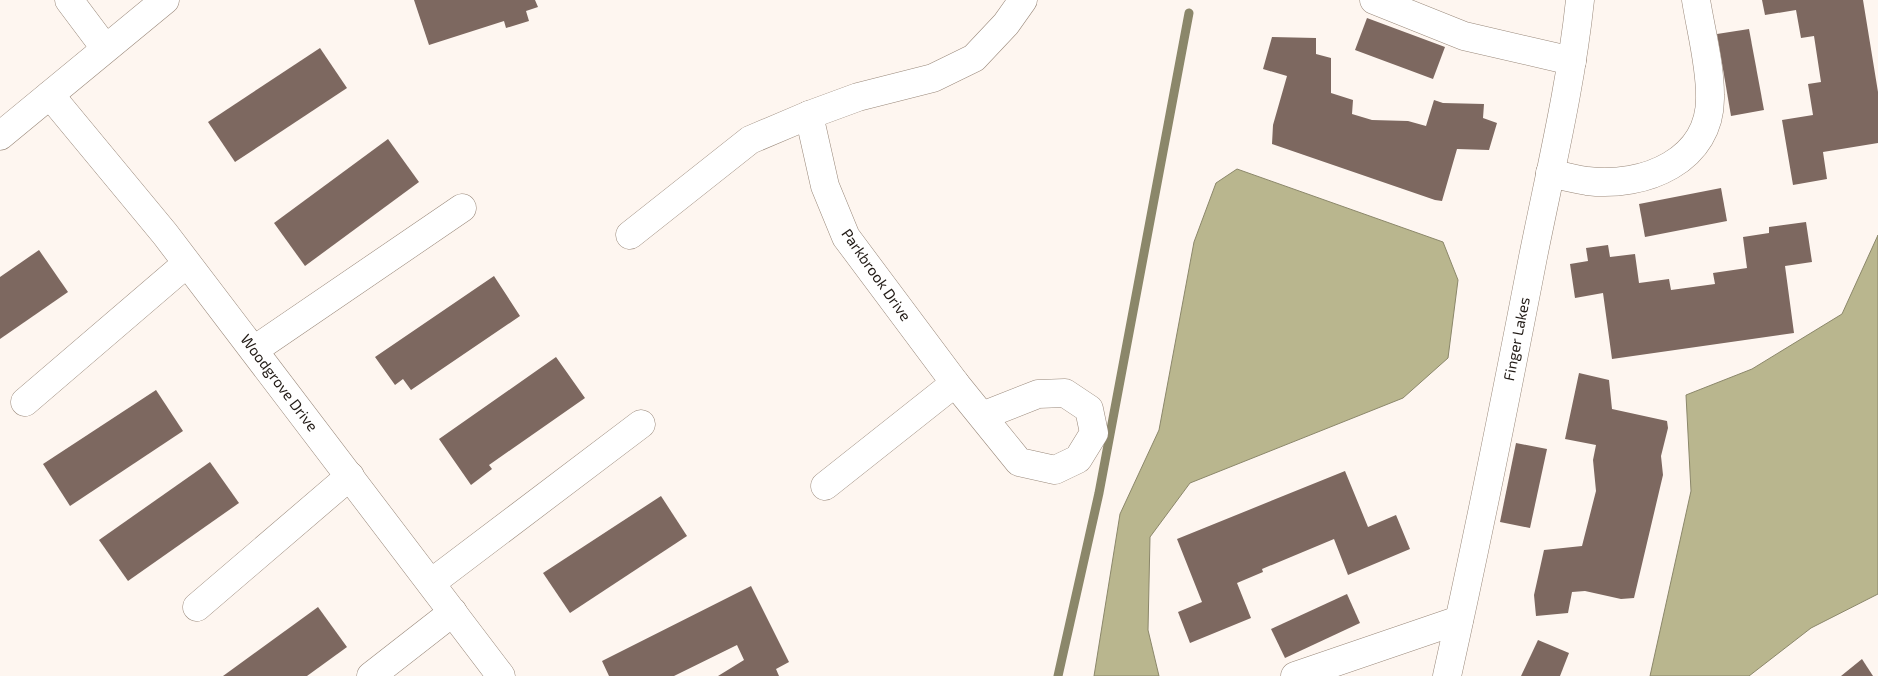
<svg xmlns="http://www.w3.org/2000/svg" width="1878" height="676" viewBox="0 0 1878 676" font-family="'Exo 2',sans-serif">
	<rect width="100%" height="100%" fill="#fef6f0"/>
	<!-- water -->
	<g fill="#b9b68e" stroke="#8b876a">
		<path d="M1237,169L1443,242L1458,280L1448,358L1403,398L1190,483L1150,537L1148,630L1159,676H1094L1120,514L1159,430L1194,242L1216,183Z"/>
		<path d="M1878,235V594L1811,628L1749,676H1650L1691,491L1686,395L1752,369L1842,314Z"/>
	</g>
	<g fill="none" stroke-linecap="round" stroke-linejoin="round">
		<!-- stream -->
		<path stroke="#8b876a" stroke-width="9" d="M1058,676L1099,493L1189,13"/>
	</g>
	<!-- building -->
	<g fill="#7d6860">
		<path d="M414,0H535L538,7L526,11L529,21L506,28L504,21L429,45Z"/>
		<path d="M1762,0H1863L1878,92V143L1823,152L1827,179L1793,185L1782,120L1813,115L1808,84L1821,82L1814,36L1801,38L1796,10L1765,15Z"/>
		<path d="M1367,18L1445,47L1433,79L1355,50Z"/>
		<path d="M1749,29L1764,110L1731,116L1717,34Z"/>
		<path d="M1272,37L1316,38V54L1331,58V93L1353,100L1352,114L1372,120L1408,121L1426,126L1434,100L1443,103L1484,104L1483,118L1497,123L1489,150L1457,149L1442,201L1435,200L1272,144L1273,125L1287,76L1263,69Z"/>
		<path d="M320,48L347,88L235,162L208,122Z"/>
		<path d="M388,139L419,182L305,266L274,223Z"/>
		<path d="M1721,188L1727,221L1645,237L1639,204Z"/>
		<path d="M1806,222L1812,262L1785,266L1794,333L1612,359L1603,293L1575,298L1570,264L1588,261L1586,248L1608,245L1610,257L1635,254L1639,283L1669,279L1671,290L1715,284L1713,273L1747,268L1743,237L1769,233V227Z"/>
		<path d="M39,250L68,292L0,339V277Z"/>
		<path d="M494,276L520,316L411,390L403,379L395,385L375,357Z"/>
		<path d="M556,357L585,398L489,465L492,469L471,485L439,439Z"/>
		<path d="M1579,373L1609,380L1612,409L1667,421L1668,428L1661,456L1663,475L1634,598L1621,599L1585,591L1572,592L1568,613L1536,616L1534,595L1544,550L1582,546L1596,491L1593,460L1596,445L1565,439Z"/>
		<path d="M156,390L183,431L70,506L43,464Z"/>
		<path d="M1516,443L1547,449L1530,528L1500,522Z"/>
		<path d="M210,462L239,503L128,581L99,540Z"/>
		<path d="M1345,471L1368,527L1396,515L1410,549L1348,575L1334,539L1262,569L1263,572L1237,583L1251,618L1190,643L1178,612L1202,602L1177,539Z"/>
		<path d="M661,496L687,536L570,613L543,573Z"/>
		<path d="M751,586L789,662L776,669L779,676H718L744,660L737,645L674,676H609L602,661Z"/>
		<path d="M1347,594L1360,623L1285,658L1271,629Z"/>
		<path d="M318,607L347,647L307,676H223Z"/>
		<path d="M1538,640L1569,653L1560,676H1521Z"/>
		<path d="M1862,659L1873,676H1841Z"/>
	</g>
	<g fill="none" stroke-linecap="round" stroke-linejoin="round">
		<!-- minor casing -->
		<g stroke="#99887a" stroke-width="29">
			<g id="minor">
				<path d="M69,0L105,48"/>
				<path d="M1374,0L1464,36L1572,61"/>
				<path d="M50,95L165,234L501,676"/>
				<path d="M809,115L825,186L846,237L955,383L1019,462L1055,470L1078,459L1094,433L1089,409L1065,393L1038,394L982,416"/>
				<path d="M0,136L165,0"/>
				<path d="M1550,173C1562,176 1575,179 1587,181C1644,188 1712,161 1710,95C1710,64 1701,31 1696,0"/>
				<path d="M630,235L750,140L809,115L858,97L933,78L974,58L1006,24L1023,0"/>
				<path d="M254,350L462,208"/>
				<path d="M25,402L186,264"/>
				<path d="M825,486L955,383"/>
				<path d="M431,583L641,424"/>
				<path d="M197,607L350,476"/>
				<path d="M371,676L453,612"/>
				<path d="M1295,676L1459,620"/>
				<path d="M1447,676C1478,537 1506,397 1533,257C1550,172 1571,86 1580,0"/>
			</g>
		</g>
		<!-- minor -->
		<use href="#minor" stroke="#fff" stroke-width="28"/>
	</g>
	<g text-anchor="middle" stroke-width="4" stroke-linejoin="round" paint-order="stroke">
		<!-- street labels -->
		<g font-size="15" fill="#211a15" stroke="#fff">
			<text transform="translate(876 275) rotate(55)" y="5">Parkbrook Drive</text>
			<text transform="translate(1517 339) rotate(-79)" y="5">Finger Lakes</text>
			<text transform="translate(279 383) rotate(53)" y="5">Woodgrove Drive</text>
		</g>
	</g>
</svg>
